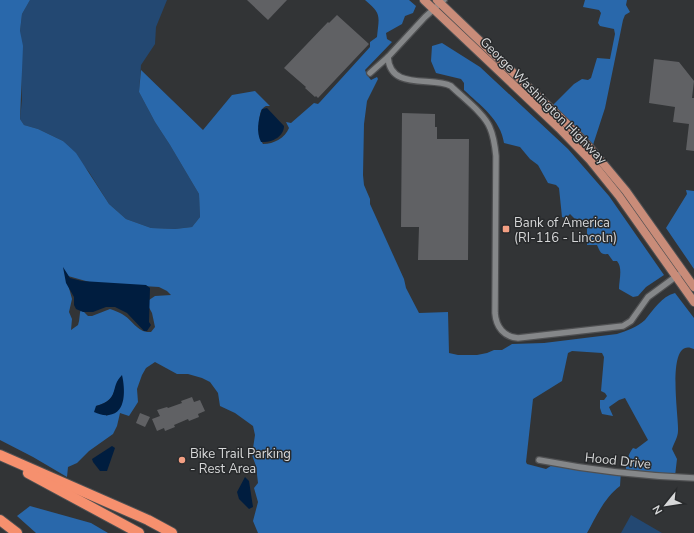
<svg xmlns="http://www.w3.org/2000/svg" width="694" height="533" viewBox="0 0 694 533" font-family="'Nunito Sans',sans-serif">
	<rect width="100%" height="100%" fill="#323436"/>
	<!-- green -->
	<g fill="#234872">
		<path d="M30,0H167L156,27L155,44L141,65L139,92L155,122L170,145L199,194L200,217L192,227L175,229L151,228L126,219L109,204L89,172L63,141L38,129L24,125L20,119L22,100L20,31L22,14Z"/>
		<path d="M631,515L662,533H621Z"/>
	</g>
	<!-- forest -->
	<g fill="#2968ab" fill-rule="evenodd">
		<path d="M0,0H30L22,14L20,31L23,46L20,119L24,125L38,129L63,141L76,153L109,204L126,219L151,228L175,229L192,227L200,217L199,194L170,145L155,122L139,92L141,70L203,130L232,95L255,91L270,106H266C265,106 261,110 261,111C258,118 259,138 263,144C274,144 285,138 289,128L286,122L291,123L314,103L318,104L320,102L370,47V42L377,37C379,16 382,14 365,0H409L416,6L413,13L405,16L402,24L386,33L387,39L392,42L365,70L367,75L371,80L377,77L378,79L367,101L364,124L363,175L364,185L370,199V204L404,279L406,288L419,313L448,312L449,353L458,355H477L487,353L494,350H502L512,344L544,343L617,334C627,331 637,327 645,320C654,309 661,297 675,293L694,318V349C665,335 679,417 678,431C678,437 674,443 672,449L677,459L675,476L626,471C626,463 628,454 633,448L636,449L648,440L625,398L619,400L609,407L613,416L602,414L600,408V400H604L607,396L605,393L601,391L604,357L602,353L572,351L568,353L562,381L533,399L526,462L527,464L546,469L557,462L621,471L620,486C604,498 596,517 587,533H258L253,521L258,502L254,488L258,483L256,466L252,455L255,435L253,426L235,413L220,406L218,393L210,382L202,378L188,374H177L155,362L146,368L142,375L137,389L138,402L129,416L120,413L117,426L113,434L89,451L77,463L68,467L67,477L33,457L0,440ZM68,276L93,283L159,287L167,291L171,295L155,296L146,302L152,313L155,327L151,332C137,333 133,320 122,314C118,312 114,310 110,309L92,316H88L81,309C79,314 80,320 78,325L71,330L72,319L69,312L72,299L66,277ZM119,378L107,416L96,406C114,401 113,394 119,378Z"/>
		<path d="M585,0H627L626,5L630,12L625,15L623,20L605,108L592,148L552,106L574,84L582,79L588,80L591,78L597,58L610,59L615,34L614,29L600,26L598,23L601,13L599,10L583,7Z"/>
		<path d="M442,43L480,67L568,149L609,196L664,275L646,287L638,296L633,297L619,289C619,280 623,268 617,261H613L608,254C600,255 600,251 597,245H587V229L579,219L576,220L570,214L566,218L562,217L559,188L556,185L548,183L538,165L530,159L520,147L504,143C501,120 480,105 464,90V83L461,79L436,73L431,61L432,46Z"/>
		<path d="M686,190L694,191V269L666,228L687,194Z"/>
		<path d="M30,506L91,523L108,533H36L17,516Z"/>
	</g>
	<!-- water -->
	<g fill="#001d3f">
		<path d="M267,108L284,126C284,137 271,143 261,142C256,132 258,120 262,109Z"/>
		<path d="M63,267L70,278L82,281L146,285L150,288L149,322L151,325L147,331H144L127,313L115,307H106L93,312H83L76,309L74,305V297L66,283Z"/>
		<path d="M122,375C125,388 127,413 109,415C104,416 99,414 94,412L96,406C121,399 109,388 122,375Z"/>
		<path d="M112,446L115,448L107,471H100L93,462L92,459Z"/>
		<path d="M245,477L249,481L253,507L249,509L239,499L237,492Z"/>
	</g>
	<!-- building -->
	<g fill="#606164">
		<path d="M247,0H287L268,20Z"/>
		<path d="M337,15L369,44L318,98L316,96L315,97L305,88L306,87L284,68L328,22L329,23Z"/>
		<path d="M654,59L679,62L694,81L692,98H694V151L686,150L689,124L673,122L675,107L649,103Z"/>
		<path d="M402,113L435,114V127H437V139H469L468,260H418L419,227H401Z"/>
		<path d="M192,397L194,402L200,400L205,411L198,414L199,417L189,421L188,419L174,425L175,427L165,431L164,428L157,431L152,419L160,416L157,410L167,407L168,408L182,403L181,401Z"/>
		<path d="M140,413L150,417L145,427L136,423Z"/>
	</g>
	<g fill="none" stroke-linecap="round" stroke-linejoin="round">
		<!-- street casing -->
		<g stroke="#4f5052" stroke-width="8">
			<g id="street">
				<path d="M444,0L425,17L388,57C390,91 432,76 451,86C462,97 485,114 490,128C494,137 495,146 496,156L495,313C496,327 504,337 518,338L623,326L631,321L648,297L678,275"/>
				<path d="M370,73L388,57"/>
				<path d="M539,460C590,470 642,476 694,478"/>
			</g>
		</g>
		<!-- primary casing -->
		<g stroke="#4f5052" stroke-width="10">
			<g id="primary">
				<path d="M424,0L559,128L590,160L619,196L694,302"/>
				<path d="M437,0L568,125L591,149L626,191L694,287"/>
			</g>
		</g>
		<!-- highway casing -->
		<g stroke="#4f5052" stroke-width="12">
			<g id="highway">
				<path d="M0,455L148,520L172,533"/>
				<path d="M28,473L139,533"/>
				<path d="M0,520L17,533"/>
			</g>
		</g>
		<!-- street -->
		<use href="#street" stroke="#858789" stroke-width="5.5"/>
		<!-- primary -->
		<use href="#primary" stroke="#c98c79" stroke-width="8"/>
		<!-- highway -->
		<use href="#highway" stroke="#f6906e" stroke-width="10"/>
	</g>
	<!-- markers -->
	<g fill="#f39f83" stroke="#282a2c" stroke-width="1.5">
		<rect x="502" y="225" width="8" height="8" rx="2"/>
		<circle cx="182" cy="460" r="4"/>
	</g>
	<g text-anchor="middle" stroke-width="3" stroke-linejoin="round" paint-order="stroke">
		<!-- street labels -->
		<g font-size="13" fill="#d7d8d9" stroke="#282a2c">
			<text transform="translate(544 100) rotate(45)" y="5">George Washington Highway</text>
			<text transform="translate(618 460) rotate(6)" y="5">Hood Drive</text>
		</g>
		<!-- poi labels -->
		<g font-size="13" fill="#d7d8d9" stroke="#282a2c" text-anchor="start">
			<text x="514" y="227">Bank of America<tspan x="514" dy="15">(RI-116 - Lincoln)</tspan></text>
			<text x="190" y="458">Bike Trail Parking<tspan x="190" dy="15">- Rest Area</tspan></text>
		</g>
	</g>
	<!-- north arrow -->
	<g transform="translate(666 505) rotate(240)" stroke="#282a2c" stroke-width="3" paint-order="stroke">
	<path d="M0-3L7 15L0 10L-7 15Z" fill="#d7d8d9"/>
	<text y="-6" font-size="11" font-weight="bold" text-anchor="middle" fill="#d7d8d9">N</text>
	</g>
</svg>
